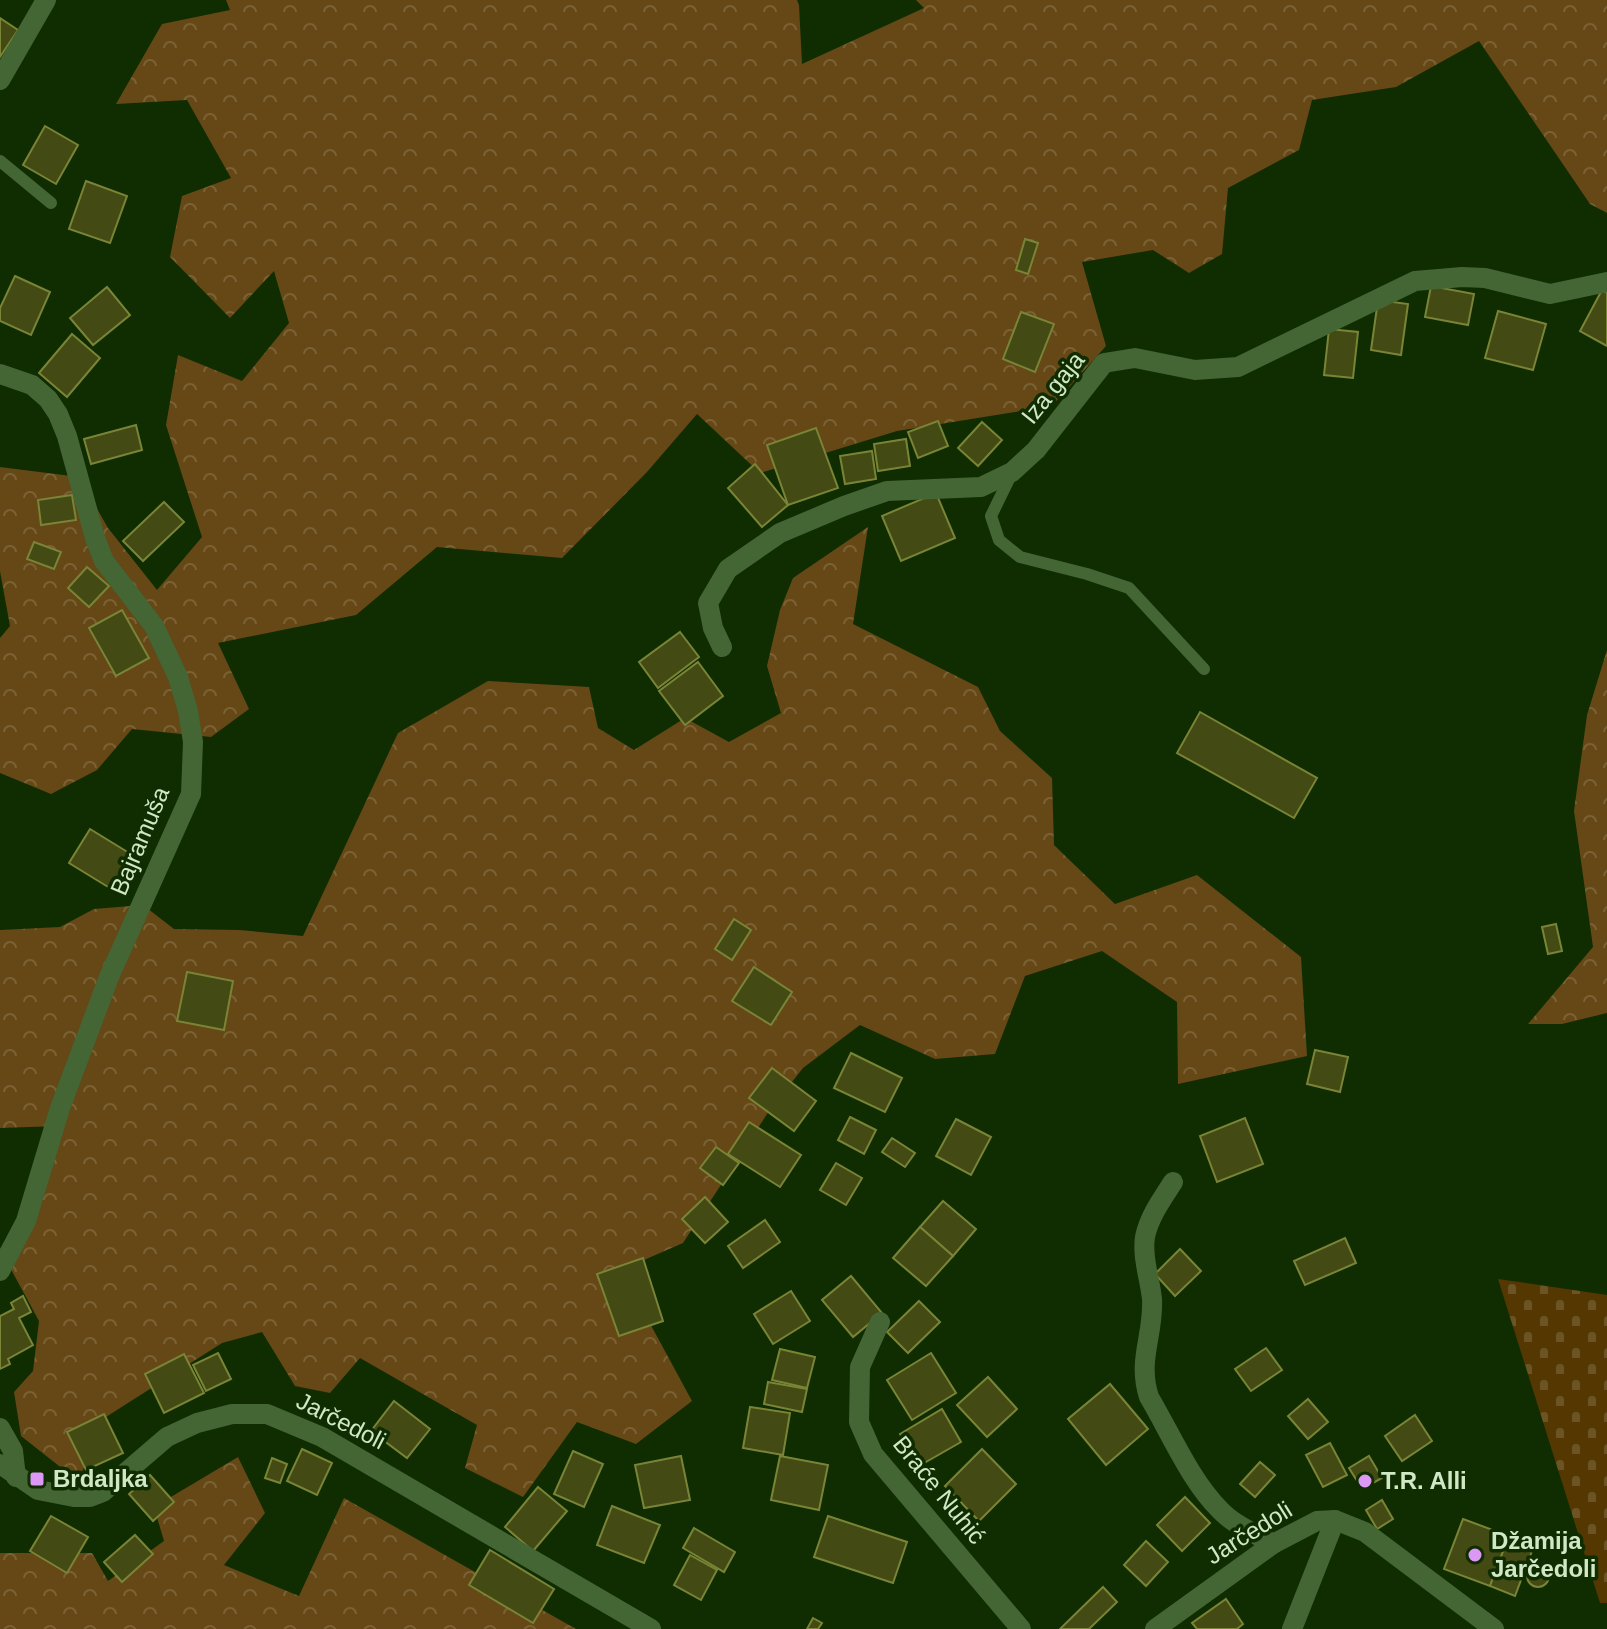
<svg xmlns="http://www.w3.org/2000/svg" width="1607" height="1629" viewBox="0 0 1607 1629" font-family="Helvetica,sans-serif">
	<defs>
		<pattern id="forest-crowns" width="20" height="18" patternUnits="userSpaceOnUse" patternTransform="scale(2)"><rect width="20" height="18" fill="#664716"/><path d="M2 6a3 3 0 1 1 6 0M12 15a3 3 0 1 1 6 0" fill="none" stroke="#7b6236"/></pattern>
		<pattern id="cemetery-stones" width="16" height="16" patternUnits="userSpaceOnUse" patternTransform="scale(2)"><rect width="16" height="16" fill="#543701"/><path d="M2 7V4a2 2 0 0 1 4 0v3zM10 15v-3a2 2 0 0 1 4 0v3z" fill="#6c5425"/></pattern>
	</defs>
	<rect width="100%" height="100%" fill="#0f2d00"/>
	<!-- forest -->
	<g fill="url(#forest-crowns)">
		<path d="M226,0H797L799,5L802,64L924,8L916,0H1607V213L1590,204L1479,41L1396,87L1312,100L1299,150L1228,188L1222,254L1189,273L1153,250L1082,262L1106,346L1052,406L897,431L760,473L697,414L647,472L562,558L437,547L356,615L218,643L249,709L211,737L132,729L97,770L51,794L0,773V638L10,626L0,571V467L79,477L108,528L157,590L202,537L166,425L178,355L242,381L289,323L274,271L230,318L170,257L182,196L231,178L187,100L116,104L162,24L230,10Z"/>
		<path d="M868,527L853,624L978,687L1000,731L1052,778L1054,845L1115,904L1197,875L1301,957L1307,1056L1178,1084L1177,1002L1102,951L1025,976L995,1054L935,1059L860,1025L803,1068L769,1111L683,1243L621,1270L692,1401L636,1444L577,1422L523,1497L465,1468L477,1425L360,1358L330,1393L295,1386L262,1332L222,1343L106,1417L78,1481L21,1436L14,1392L33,1371L39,1321L0,1249L29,1200L59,1126L0,1128V930L60,927L94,909L143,905L174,929L239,930L303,936L398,733L488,681L589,687L598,728L634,750L685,718L729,742L781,713L767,666L780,610L793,578Z"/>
		<path d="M1607,650V1013L1562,1024H1528L1593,947L1574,811L1587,715Z"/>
		<path d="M238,1457L265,1513L224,1565L299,1596L344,1498L576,1629H0V1553H92L108,1581L164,1541L154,1507Z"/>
	</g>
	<!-- cemetery -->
	<path fill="url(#cemetery-stones)" d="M1498,1279L1607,1295V1603H1600Z"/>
	<!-- building -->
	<g fill="#434a13" stroke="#7a8436" stroke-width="2">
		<path d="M0,18L18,30L0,57Z"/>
		<path d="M45,126L78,145L56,184L23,165Z"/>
		<path d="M86,181L127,196L110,243L69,229Z"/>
		<path d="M1025,239L1038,243L1028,274L1016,270Z"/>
		<path d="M15,276L50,292L31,335L0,321V308Z"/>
		<path d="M1431,286L1474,294L1468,325L1425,317Z"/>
		<path d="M107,287L130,315L93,345L70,318Z"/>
		<path d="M1602,290L1607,293V346L1580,331Z"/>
		<path d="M1378,300L1408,304L1401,355L1371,350Z"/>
		<path d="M1498,311L1546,324L1533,370L1485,358Z"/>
		<path d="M1021,312L1054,324L1035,372L1003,359Z"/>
		<path d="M1329,329L1358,332L1353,378L1324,375Z"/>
		<path d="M72,334L100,358L67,397L39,373Z"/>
		<path d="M938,421L948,446L918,458L908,432Z"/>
		<path d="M982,422L1002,440L978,466L958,448Z"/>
		<path d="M136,425L142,450L91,464L84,439Z"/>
		<path d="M816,428L838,488L788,505L767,445Z"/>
		<path d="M906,439L910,466L878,471L874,444Z"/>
		<path d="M872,451L876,479L845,484L840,456Z"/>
		<path d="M755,464L788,505L762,527L728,488Z"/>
		<path d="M936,493L955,538L901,561L882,516Z"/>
		<path d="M72,495L76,520L41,525L38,500Z"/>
		<path d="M164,502L184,522L143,561L123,541Z"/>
		<path d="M34,542L61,552L54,569L27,559Z"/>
		<path d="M87,567L109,586L89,607L68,588Z"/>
		<path d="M122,610L149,658L116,676L89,628Z"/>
		<path d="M680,632L699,657L658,688L639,662Z"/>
		<path d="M698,662L723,696L685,725L659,691Z"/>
		<path d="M1200,712L1317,778L1294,818L1177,753Z"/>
		<path d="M90,829L134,856L113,890L69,863Z"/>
		<path d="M734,919L751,930L732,960L715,949Z"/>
		<path d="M1556,924L1562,951L1548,954L1542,927Z"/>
		<path d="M754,967L792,992L771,1025L732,1001Z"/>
		<path d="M187,972L233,981L224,1030L177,1021Z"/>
		<path d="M1315,1050L1348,1057L1340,1092L1307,1084Z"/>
		<path d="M851,1053L902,1078L885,1112L834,1088Z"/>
		<path d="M772,1068L816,1101L794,1131L749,1098Z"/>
		<path d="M850,1117L876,1130L864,1154L838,1140Z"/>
		<path d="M1245,1118L1263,1164L1217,1182L1200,1136Z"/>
		<path d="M956,1119L991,1137L971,1175L936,1156Z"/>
		<path d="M749,1122L801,1155L780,1187L728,1154Z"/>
		<path d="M892,1138L915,1153L905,1167L882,1152Z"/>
		<path d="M716,1147L739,1163L723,1185L700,1168Z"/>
		<path d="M836,1163L862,1178L846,1205L820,1190Z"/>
		<path d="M705,1197L728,1222L705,1243L682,1219Z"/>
		<path d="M943,1201L976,1229L953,1256L920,1227Z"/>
		<path d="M765,1220L780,1242L743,1268L728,1246Z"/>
		<path d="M920,1227L953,1256L926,1286L893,1258Z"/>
		<path d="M1345,1238L1356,1263L1305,1285L1294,1261Z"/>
		<path d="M1180,1249L1201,1271L1175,1296L1155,1274Z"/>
		<path d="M643,1258L663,1321L619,1336L597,1274Z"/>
		<path d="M851,1276L882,1313L853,1337L822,1300Z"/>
		<path d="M791,1291L810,1321L773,1344L754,1314Z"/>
		<path d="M23,1296L31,1312L19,1318L33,1345L8,1359L10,1364L0,1369V1316L14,1309L11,1303Z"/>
		<path d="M919,1301L940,1322L908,1353L887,1332Z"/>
		<path d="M1266,1348L1282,1370L1251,1391L1235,1369Z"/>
		<path d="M780,1349L815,1357L807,1388L772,1380Z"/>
		<path d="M218,1353L231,1379L206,1391L193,1365Z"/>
		<path d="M931,1353L956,1393L912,1420L887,1380Z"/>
		<path d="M184,1354L204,1393L164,1413L145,1374Z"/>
		<path d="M988,1377L1017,1409L987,1437L957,1405Z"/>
		<path d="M768,1382L807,1389L802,1412L764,1404Z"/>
		<path d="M1110,1384L1148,1429L1106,1465L1068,1419Z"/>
		<path d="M1308,1399L1328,1422L1308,1439L1288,1416Z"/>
		<path d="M394,1401L430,1429L407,1458L371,1431Z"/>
		<path d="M750,1407L790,1413L783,1455L743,1448Z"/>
		<path d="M942,1409L961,1442L919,1466L900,1434Z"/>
		<path d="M104,1414L123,1453L86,1470L67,1432Z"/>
		<path d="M1415,1415L1432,1441L1402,1461L1385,1436Z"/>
		<path d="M1330,1443L1347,1475L1323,1487L1306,1455Z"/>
		<path d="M302,1449L332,1463L317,1495L287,1481Z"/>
		<path d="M982,1449L1016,1484L979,1521L945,1486Z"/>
		<path d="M573,1451L603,1464L584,1507L554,1494Z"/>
		<path d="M681,1456L690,1500L644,1508L635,1465Z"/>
		<path d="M780,1456L828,1465L819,1510L771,1500Z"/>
		<path d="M1369,1456L1382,1478L1362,1489L1349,1468Z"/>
		<path d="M272,1458L287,1464L280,1483L265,1478Z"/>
		<path d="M1260,1462L1275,1475L1255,1497L1240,1484Z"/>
		<path d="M150,1475L174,1502L153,1521L129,1494Z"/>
		<path d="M538,1487L567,1511L533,1551L505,1527Z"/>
		<path d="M1185,1497L1210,1523L1182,1551L1157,1525Z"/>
		<path d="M1382,1500L1393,1519L1377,1529L1366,1510Z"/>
		<path d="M612,1506L660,1525L644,1563L597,1545Z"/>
		<path d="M51,1516L88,1537L67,1573L30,1551Z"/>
		<path d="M828,1516L907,1542L893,1583L814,1557Z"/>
		<path d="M1463,1519L1509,1536L1490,1586L1444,1569Z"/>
		<path d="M694,1528L735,1552L724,1572L683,1548Z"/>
		<path d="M135,1535L153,1554L122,1582L104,1562Z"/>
		<path d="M1146,1541L1168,1562L1146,1586L1124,1565Z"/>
		<path d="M1507,1541L1532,1551L1515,1596L1490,1586Z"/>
		<path d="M490,1550L554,1589L533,1623L469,1585Z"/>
		<path d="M690,1555L717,1570L701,1600L674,1585Z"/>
		<circle cx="1538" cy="1576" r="11"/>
		<path d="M1103,1587L1117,1602L1089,1629H1060Z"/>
		<path d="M1226,1599L1243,1624L1237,1629H1197L1192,1623Z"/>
		<path d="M813,1618L822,1623L818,1629H807Z"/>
	</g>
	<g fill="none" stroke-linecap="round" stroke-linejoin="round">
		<!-- lane -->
		<g stroke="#446534" stroke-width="12">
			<path d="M0,161L51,203"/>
			<path d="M1011,475L991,516L999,540L1020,557L1087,574L1129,588L1204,669"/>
		</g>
		<!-- street -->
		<g stroke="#446534" stroke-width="20">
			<path d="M0,80L46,0"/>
			<path d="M0,374L32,385L48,399L58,414L67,436L95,538L104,561L154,626L178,677L188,711L193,742L191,794L109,977L60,1108L26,1221L0,1271"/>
			<path d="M722,647L713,628L708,603L728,569L780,533L844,506L887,491L981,487L1012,472L1036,450L1104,363L1135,358L1195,370L1238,367L1415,281L1462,277L1485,278L1550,294L1607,282"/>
			<path d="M1173,1182C1162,1199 1149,1217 1145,1237C1142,1258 1150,1279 1152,1299C1154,1335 1137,1360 1149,1397C1171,1434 1190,1480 1220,1510C1234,1525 1256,1534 1273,1544"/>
			<path d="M880,1322L860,1367L859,1422L873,1454L1021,1629"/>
			<path d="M0,1428L13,1451L16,1477"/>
			<path d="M0,1464L38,1490L74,1497H90L103,1492L167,1437L197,1423L232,1414H267L322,1437L651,1629"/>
			<path d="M1155,1629L1273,1544L1317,1521L1335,1520L1365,1532L1494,1629"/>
			<path d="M1292,1629L1335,1520"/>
		</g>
	</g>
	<!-- markers -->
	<g fill="#db99f5" stroke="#0f2d00" stroke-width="3">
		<rect x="29" y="1471" width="16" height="16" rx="4"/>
		<circle cx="1365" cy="1481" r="8"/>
		<circle cx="1475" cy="1555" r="8"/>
	</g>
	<g text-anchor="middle" stroke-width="7" stroke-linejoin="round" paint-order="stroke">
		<!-- street labels -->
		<g font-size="24" fill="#d1e8c6" stroke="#0f2d00">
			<text transform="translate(1053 388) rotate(-51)" y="8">Iza gaja</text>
			<text transform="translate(140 841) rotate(-67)" y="8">Bajramuša</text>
			<text transform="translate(341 1421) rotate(27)" y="8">Jarčedoli</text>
			<text transform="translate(939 1490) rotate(51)" y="8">Braće Nuhić</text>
			<text transform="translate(1249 1533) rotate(-32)" y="8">Jarčedoli</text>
		</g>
		<!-- poi labels -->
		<g font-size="24" font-weight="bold" fill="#d1e8c6" stroke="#0f2d00" text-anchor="start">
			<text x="53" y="1487">Brdaljka</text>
			<text x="1381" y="1489">T.R. Alli</text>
			<text x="1491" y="1549">Džamija<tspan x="1491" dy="28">Jarčedoli</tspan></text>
		</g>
	</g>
</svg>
